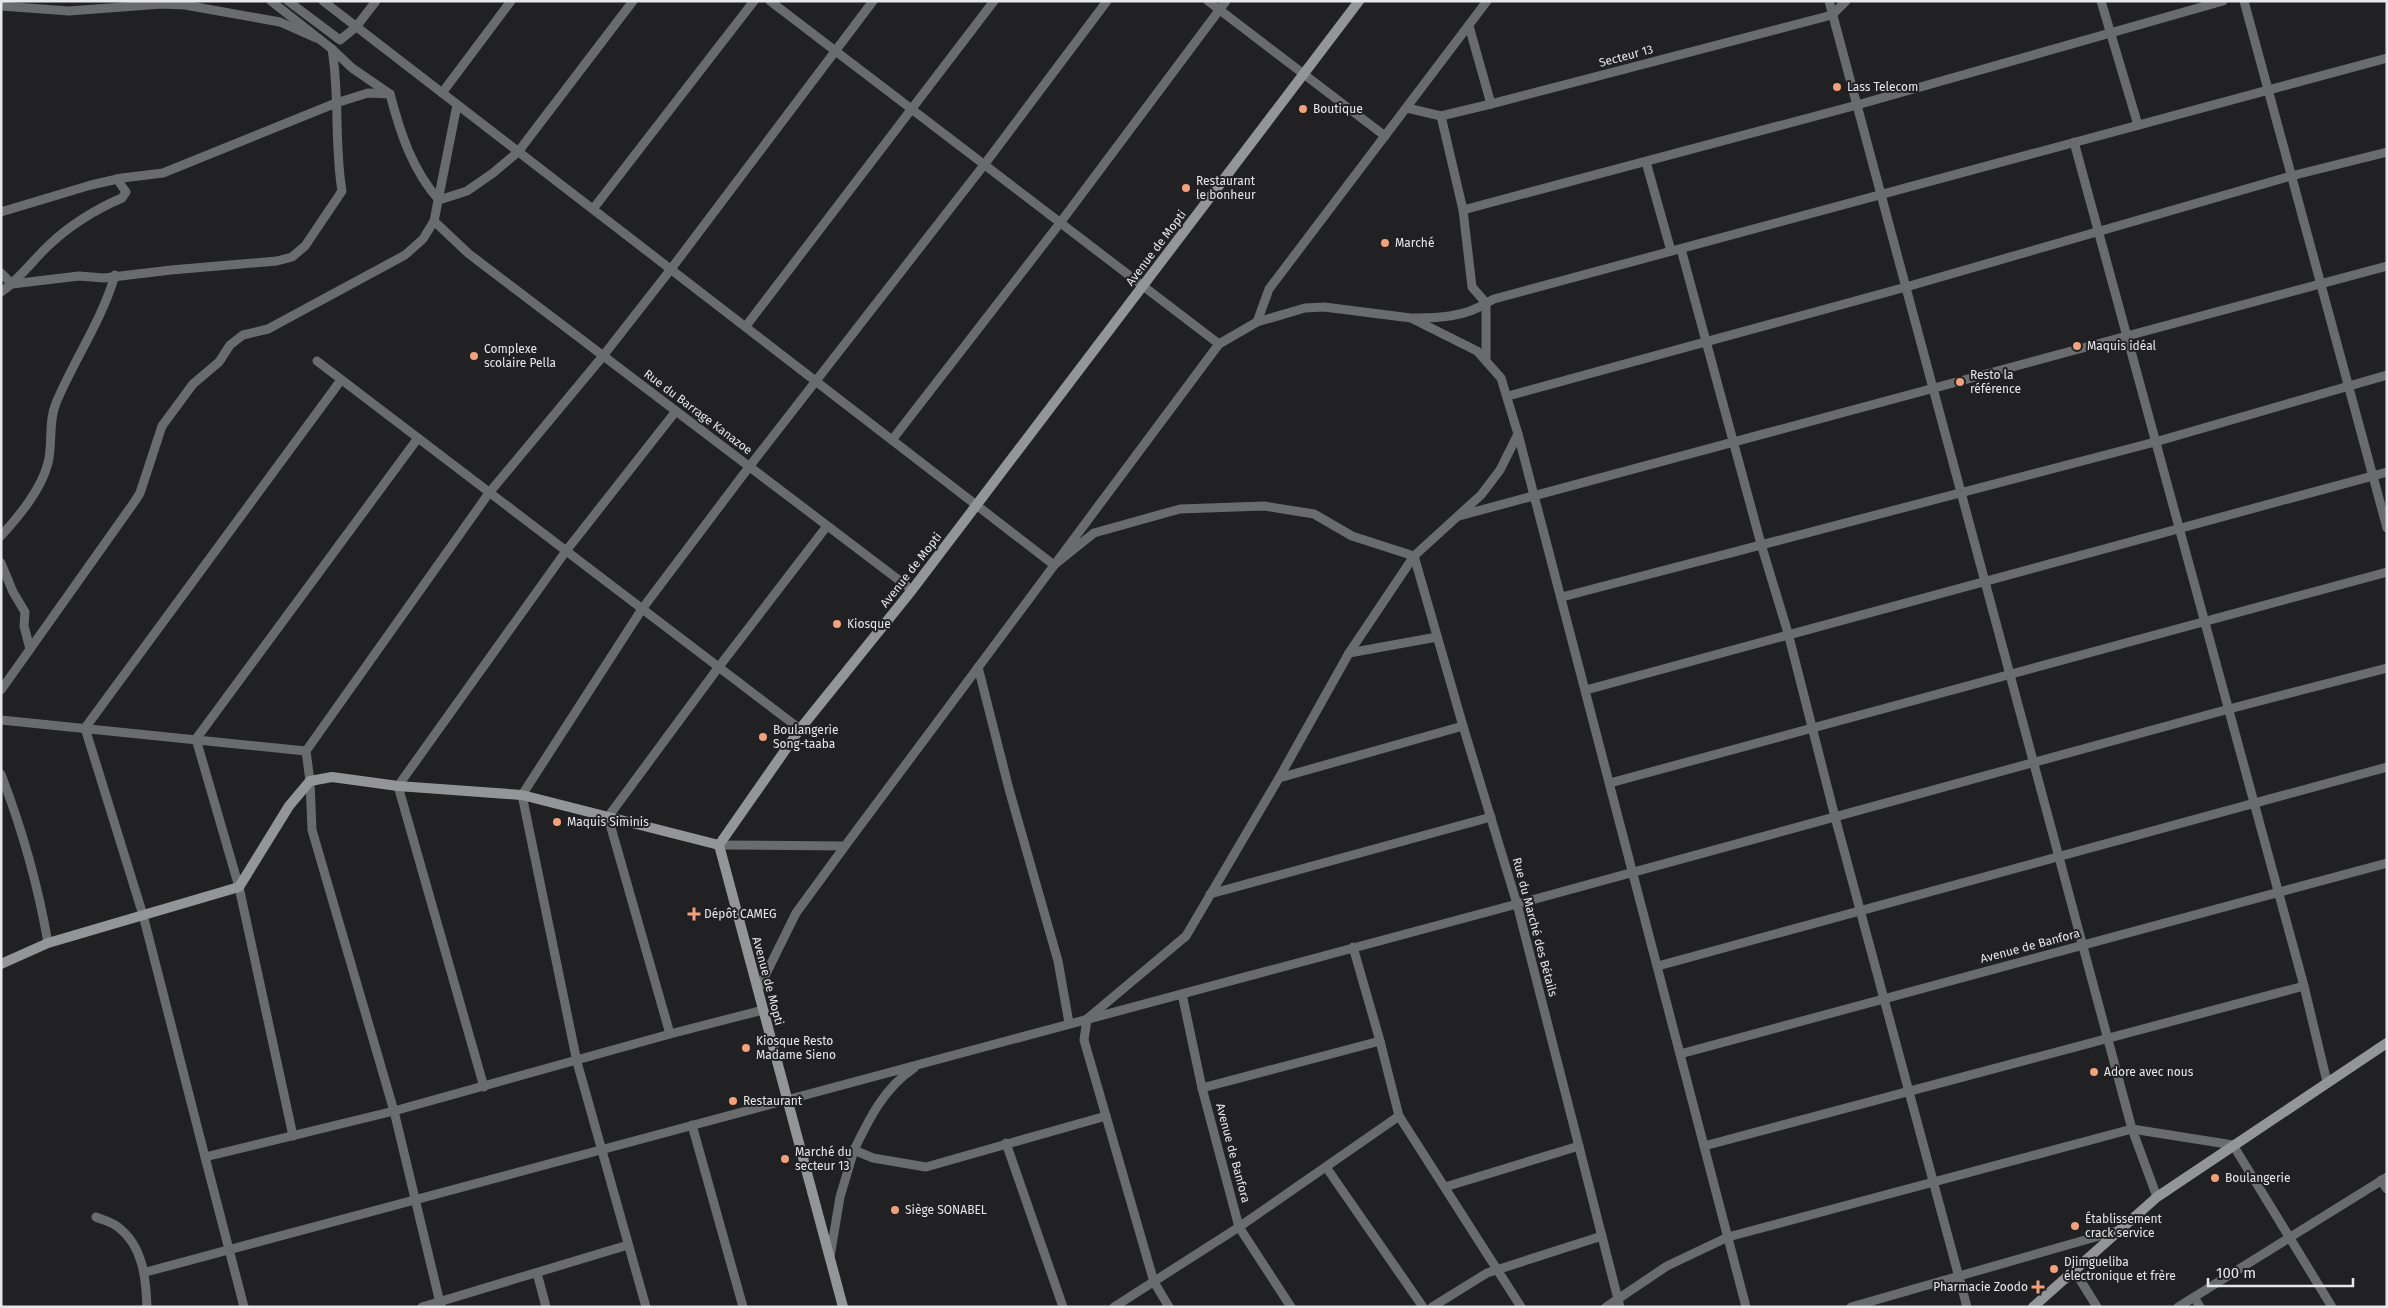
<svg xmlns="http://www.w3.org/2000/svg" width="2388" height="1308" viewBox="0 0 2388 1308" font-family="'Fira Sans',sans-serif">
	<rect width="100%" height="100%" fill="#212124"/>
	<g fill="none" stroke-linecap="round" stroke-linejoin="round">
		<!-- street -->
		<g stroke="#6a6b6c" stroke-width="9">
			<path d="M271,1L332,49L352,68L390,94C400,132 412,170 439,200"/>
			<path d="M288,1L340,40L356,27L376,1"/>
			<path d="M323,1L1054,565L1094,533L1180,509L1264,506L1314,514L1352,536L1414,556L1463,726L1517,904L1620,1307"/>
			<path d="M770,1L1219,344"/>
			<path d="M1208,1L1385,136"/>
			<path d="M1829,1L2132,1129L2157,1197"/>
			<path d="M2101,1L2138,125"/>
			<path d="M2244,1L2387,528"/>
			<path d="M1,6L69,11L162,4L185,5L280,22L316,38"/>
			<path d="M1469,26L1491,104"/>
			<path d="M442,93L511,1"/>
			<path d="M1407,108L1441,116L1491,104L1832,15L1846,1"/>
			<path d="M1441,116L1463,210L1857,105L2223,1"/>
			<path d="M2074,142L2304,986L2327,1082"/>
			<path d="M1646,162L1671,251"/>
			<path d="M439,200L467,191L493,173L518,152L633,1"/>
			<path d="M593,209L754,1"/>
			<path d="M1,212L91,185L122,178L163,173L336,103L368,93L390,94"/>
			<path d="M434,221L469,254L912,590"/>
			<path d="M1681,249L1761,544L1788,633L1835,817L1967,1307"/>
			<path d="M1,273L12,284"/>
			<path d="M12,284L79,276L104,278L171,270L277,261L292,257L305,246L342,191C334,144 340,96 332,49"/>
			<path d="M1,292C20,279 32,261 48,246C70,225 94,210 122,198L126,192L117,179"/>
			<path d="M1414,318C1437,318 1466,317 1486,303L1472,287L1463,210"/>
			<path d="M746,326L994,1"/>
			<path d="M317,361L800,729"/>
			<path d="M1486,361V303L1494,299L2387,58"/>
			<path d="M1508,396L1906,287L2291,176L2387,152"/>
			<path d="M1518,434L1746,1307"/>
			<path d="M892,440L1060,223L1226,1"/>
			<path d="M1459,516L2387,266"/>
			<path d="M1,536C19,516 41,490 48,463C53,443 48,422 56,403C74,360 102,320 115,275"/>
			<path d="M1,563L13,592L25,612L24,626L30,649"/>
			<path d="M1562,597L2155,442L2387,375"/>
			<path d="M1349,653L1437,637"/>
			<path d="M978,667L1009,789L1058,961L1069,1023"/>
			<path d="M1,690L135,501L140,493L162,426L193,384L219,362L230,345L243,335L268,329L405,255L423,239L434,221L457,105"/>
			<path d="M1586,690L2387,472"/>
			<path d="M1,720L306,751"/>
			<path d="M1,774C22,829 38,885 48,943"/>
			<path d="M1279,778L1463,726"/>
			<path d="M1610,783L2387,572"/>
			<path d="M719,845L845,846L1219,344L1257,322"/>
			<path d="M1210,894L1491,817"/>
			<path d="M1658,966L2387,767"/>
			<path d="M758,990L796,913L845,846"/>
			<path d="M1182,994L1202,1088L1239,1227L1291,1307"/>
			<path d="M763,1010L670,1034L608,817L718,668L827,526"/>
			<path d="M1380,1041L1399,1116L1521,1307"/>
			<path d="M1680,1054L2387,863"/>
			<path d="M914,1068C884,1088 869,1119 854,1150L873,1158L926,1167L1106,1116"/>
			<path d="M484,1087L398,786L566,551L676,411"/>
			<path d="M1202,1088L1380,1041L1353,947"/>
			<path d="M692,1125L743,1307"/>
			<path d="M293,1136L239,887L196,739L418,438"/>
			<path d="M1006,1143L1063,1307"/>
			<path d="M1704,1146L2304,986"/>
			<path d="M205,1157L143,915L85,728L341,380"/>
			<path d="M1326,1167L1423,1307"/>
			<path d="M2381,1180L2387,1189"/>
			<path d="M1445,1187L1579,1146"/>
			<path d="M96,1217C103,1220 112,1222 118,1227C143,1246 146,1278 147,1307"/>
			<path d="M830,1257L840,1197L854,1150"/>
			<path d="M2074,1270L2097,1307"/>
			<path d="M146,1272L1517,904L2229,709L2387,668"/>
			<path d="M537,1273L546,1307"/>
			<path d="M2194,1297L2200,1307"/>
			<path d="M244,1307L205,1157L394,1111L312,830L310,781L306,751L489,493L603,356L671,269L873,1"/>
			<path d="M422,1307L628,1245"/>
			<path d="M441,1307L394,1111L670,1034"/>
			<path d="M646,1307L577,1062L522,795L642,609L749,467L984,165L1107,1"/>
			<path d="M1114,1307L1239,1227L1399,1116"/>
			<path d="M1169,1307L1154,1282L1084,1040L1087,1019L1186,936L1279,778L1349,653L1414,556L1481,495L1500,470L1518,434L1501,378L1477,351L1411,318L1324,307L1305,308L1257,322L1269,289L1487,1"/>
			<path d="M1432,1307L1487,1273L1602,1236"/>
			<path d="M1606,1307L1667,1266L1728,1237L2132,1129L2233,1145L2332,1307"/>
			<path d="M1851,1307L2120,1230"/>
			<path d="M2178,1307L2387,1177"/>
		</g>
		<!-- secondary -->
		<g stroke="#949598" stroke-width="10">
			<path d="M1,964L48,943L239,887L289,806L310,781L332,777L398,786L522,795L719,845"/>
			<path d="M843,1307L719,845L800,729L912,590L1359,1"/>
			<path d="M2033,1307L2157,1197L2387,1043"/>
		</g>
	</g>
	<!-- markers -->
	<g fill="#f1a17b" stroke="#212124" stroke-width="2">
		<circle cx="1837" cy="87" r="5"/>
		<circle cx="1303" cy="109" r="5"/>
		<circle cx="1186" cy="188" r="5"/>
		<circle cx="1385" cy="243" r="5"/>
		<circle cx="2077" cy="346" r="5"/>
		<circle cx="474" cy="356" r="5"/>
		<circle cx="1960" cy="382" r="5"/>
		<circle cx="837" cy="624" r="5"/>
		<circle cx="763" cy="737" r="5"/>
		<circle cx="557" cy="822" r="5"/>
		<path d="M691.5 906.5h5v5h5v5h-5v5h-5v-5h-5v-5h5z"/>
		<circle cx="746" cy="1048" r="5"/>
		<circle cx="2094" cy="1072" r="5"/>
		<circle cx="733" cy="1101" r="5"/>
		<circle cx="785" cy="1159" r="5"/>
		<circle cx="2215" cy="1178" r="5"/>
		<circle cx="895" cy="1210" r="5"/>
		<circle cx="2075" cy="1226" r="5"/>
		<circle cx="2054" cy="1269" r="5"/>
		<path d="M2035.5 1279.5h5v5h5v5h-5v5h-5v-5h-5v-5h5z"/>
	</g>
	<g text-anchor="middle" stroke-width="4" stroke-linejoin="round" paint-order="stroke">
		<!-- street labels -->
		<g font-size="12" fill="#e8e8ea" stroke="#212124">
			<text transform="translate(1626 56) rotate(-15)" y="4">Secteur 13</text>
			<text transform="translate(1156 248) rotate(-53)" y="4">Avenue de Mopti</text>
			<text transform="translate(698 412) rotate(37)" y="4">Rue du Barrage Kanazoe</text>
			<text transform="translate(911 570) rotate(-52)" y="4">Avenue de Mopti</text>
			<text transform="translate(1535 927) rotate(75)" y="4">Rue du Marché des Bétails</text>
			<text transform="translate(2030 946) rotate(-15)" y="4">Avenue de Banfora</text>
			<text transform="translate(768 981) rotate(75)" y="4">Avenue de Mopti</text>
			<text transform="translate(1233 1153) rotate(75)" y="4">Avenue de Banfora</text>
		</g>
		<!-- poi labels -->
		<g font-size="12" fill="#e8e8ea" stroke="#212124" text-anchor="start">
			<text x="1847" y="91">Lass Telecom</text>
			<text x="1313" y="113">Boutique</text>
			<text x="1196" y="185">Restaurant<tspan x="1196" dy="14">le bonheur</tspan></text>
			<text x="1395" y="247">Marché</text>
			<text x="2087" y="350">Maquis idéal</text>
			<text x="484" y="353">Complexe<tspan x="484" dy="14">scolaire Pella</tspan></text>
			<text x="1970" y="379">Resto la<tspan x="1970" dy="14">référence</tspan></text>
			<text x="847" y="628">Kiosque</text>
			<text x="773" y="734">Boulangerie<tspan x="773" dy="14">Song-taaba</tspan></text>
			<text x="567" y="826">Maquis Siminis</text>
			<text x="704" y="918">Dépôt CAMEG</text>
			<text x="756" y="1045">Kiosque Resto<tspan x="756" dy="14">Madame Sieno</tspan></text>
			<text x="2104" y="1076">Adore avec nous</text>
			<text x="743" y="1105">Restaurant</text>
			<text x="795" y="1156">Marché du<tspan x="795" dy="14">secteur 13</tspan></text>
			<text x="2225" y="1182">Boulangerie</text>
			<text x="905" y="1214">Siège SONABEL</text>
			<text x="2085" y="1223">Établissement<tspan x="2085" dy="14">crack service</tspan></text>
			<text x="2064" y="1266">Djimgueliba<tspan x="2064" dy="14">électronique et frère</tspan></text>
			<text x="2028" y="1291" text-anchor="end">Pharmacie Zoodo</text>
		</g>
	</g>
	<!-- border -->
	<rect width="2388" height="1308" fill="none" stroke="#e8e8ea" stroke-width="5"/>
	<!-- scale -->
	<path d="M2208 1278v8h145v-8" fill="none" stroke="#e8e8ea" stroke-width="2.5"/>
	<text x="2216" y="1278" font-size="15" fill="#e8e8ea" stroke="#212124" stroke-width="4" paint-order="stroke">100 m</text>
</svg>
